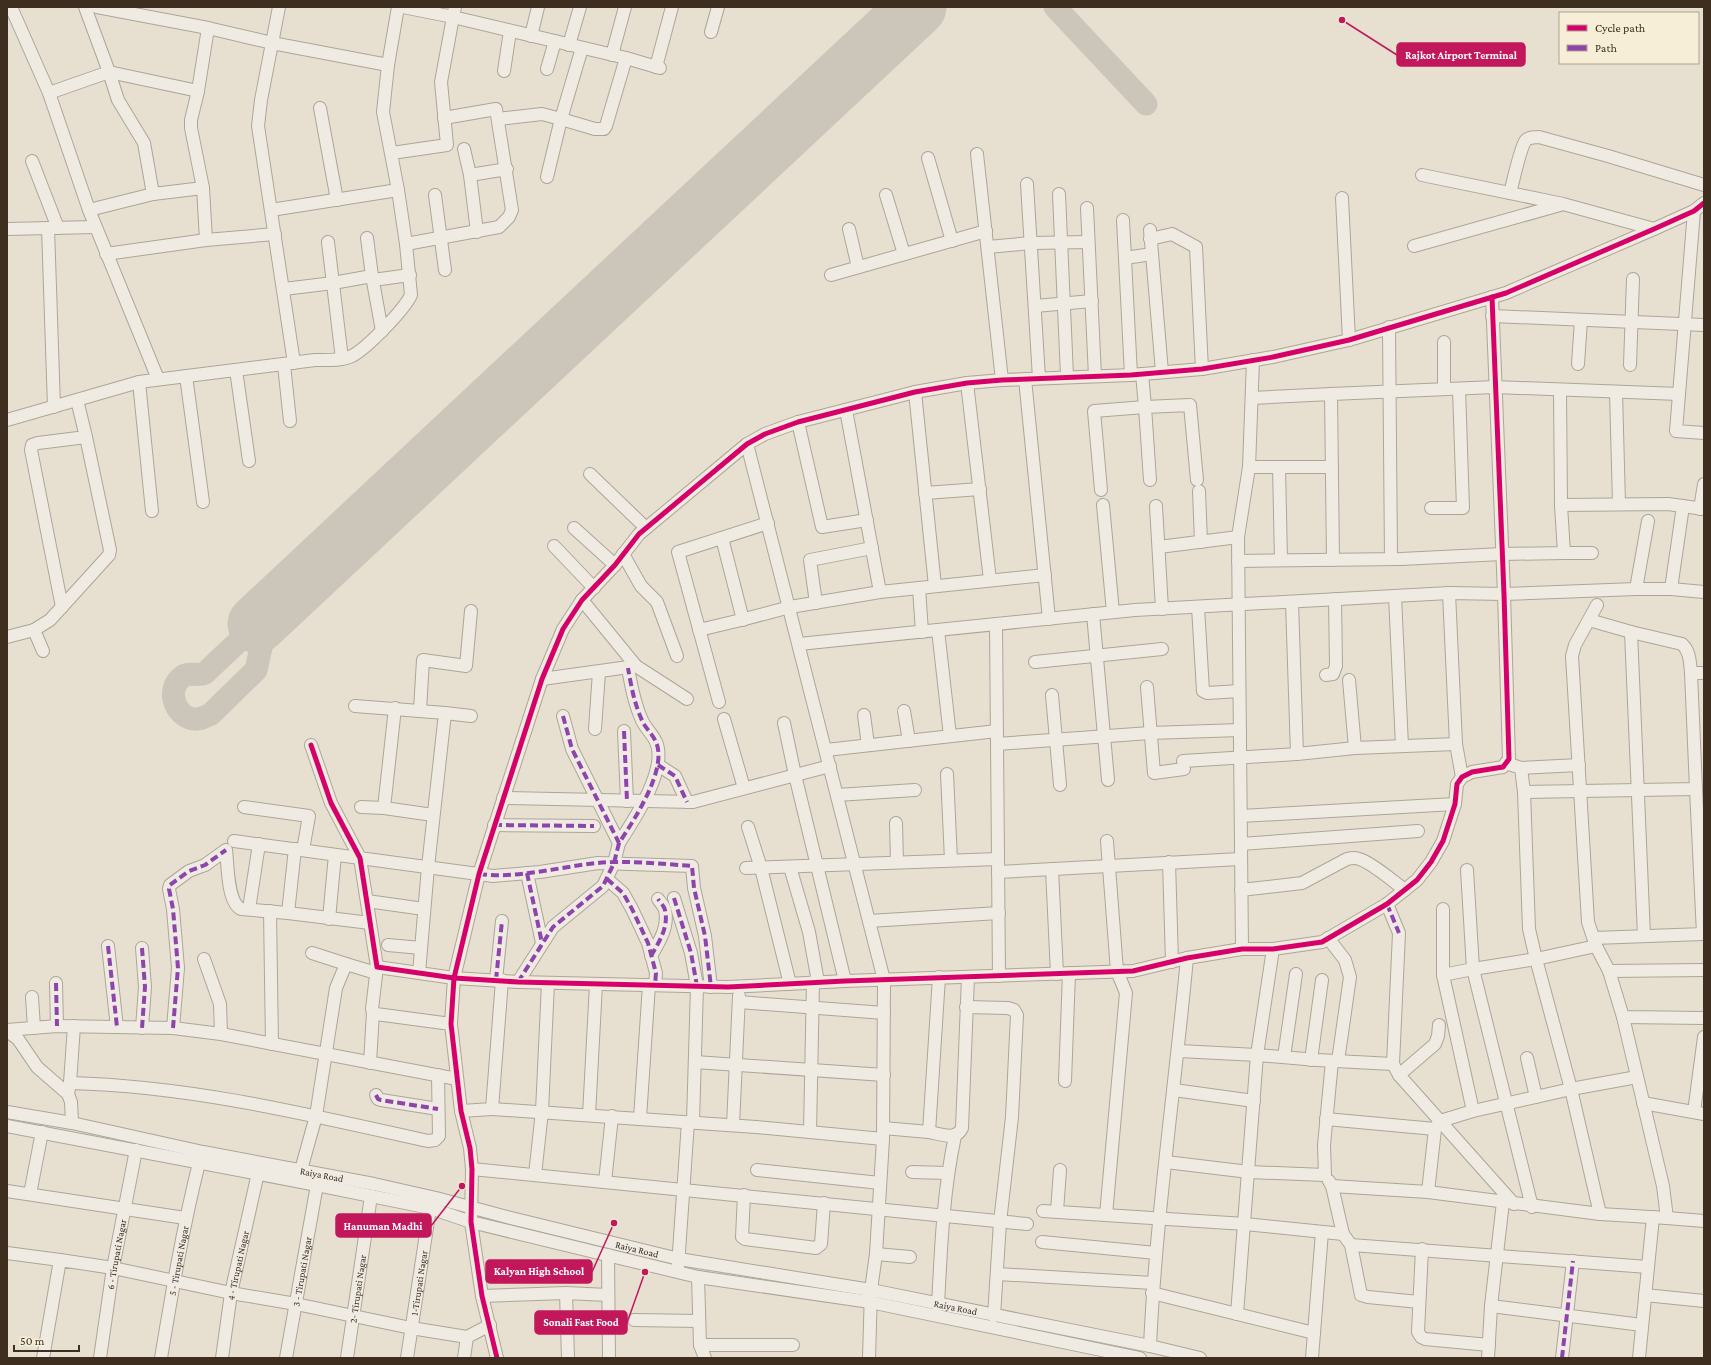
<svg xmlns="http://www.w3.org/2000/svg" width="1711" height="1365" viewBox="0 0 1711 1365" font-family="'Crimson Pro',serif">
	<rect width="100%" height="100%" fill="#e7e0d1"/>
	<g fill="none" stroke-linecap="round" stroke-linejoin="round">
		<!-- taxiway -->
		<g stroke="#cbc5ba" stroke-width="23">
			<path d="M1055,7L1146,104"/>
			<path d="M257,624L205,673C198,677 189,671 182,677C166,689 174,715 193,719C199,720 205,717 211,714L256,670L269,612"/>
		</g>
		<!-- runway -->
		<path stroke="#cbc5ba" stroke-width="59" d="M257,624L917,7"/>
		<!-- minor casing -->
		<g stroke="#ada599" stroke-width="14">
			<g id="minor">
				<path d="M11,7L49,93L89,210L158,379"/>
				<path d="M85,7L109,72L118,100L144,143L153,194"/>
				<path d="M97,7L208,28"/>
				<path d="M279,7L261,100L258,126L294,363"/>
				<path d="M455,7L453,17L626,58L606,126L604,129H595L561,119L547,177"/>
				<path d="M711,32L718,7"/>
				<path d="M531,36L538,7"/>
				<path d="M569,45L580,7"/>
				<path d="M612,55L625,7"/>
				<path d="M626,58L660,68"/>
				<path d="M656,67L672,7"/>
				<path d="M547,69L555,41"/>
				<path d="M504,71L510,31"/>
				<path d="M49,93L109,72L198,91"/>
				<path d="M320,108L337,200"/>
				<path d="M498,119L542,114L561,119L582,48"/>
				<path d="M464,149L470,175"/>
				<path d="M392,153L447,145L441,82L453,17L403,7"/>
				<path d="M977,154L1002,380"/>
				<path d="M928,158L952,241"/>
				<path d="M32,161L58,228"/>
				<path d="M1422,175L1563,204L1654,229"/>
				<path d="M1027,184L1039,378"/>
				<path d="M203,188L206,240L275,234"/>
				<path d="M1510,193C1513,183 1520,147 1526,140C1530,137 1534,137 1539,137L1608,156L1704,185"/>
				<path d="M1059,194L1067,376"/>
				<path d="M435,195L445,270"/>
				<path d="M886,195L904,254"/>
				<path d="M1342,198L1349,340"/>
				<path d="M1087,208L1095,376"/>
				<path d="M89,210L153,194L203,188L191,128V120L198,91L208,28L272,43L388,65"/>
				<path d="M271,210L398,190"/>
				<path d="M1694,211L1676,431L1704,433"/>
				<path d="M1123,220L1131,375"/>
				<path d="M48,228L54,407"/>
				<path d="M7,229L95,227"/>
				<path d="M849,229L858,267"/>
				<path d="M1150,230L1162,372"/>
				<path d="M477,232L470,175L507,169"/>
				<path d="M367,238L372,276"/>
				<path d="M1150,239L1172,234L1196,247L1202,369"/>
				<path d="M328,242L342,359"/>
				<path d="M406,244L499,227L509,217L512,210L496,109L444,118"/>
				<path d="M1414,246L1560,205"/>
				<path d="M988,247L1031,243L1088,242"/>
				<path d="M106,254L206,240"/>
				<path d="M1125,258L1152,254"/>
				<path d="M831,275L986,231"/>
				<path d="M373,280L410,275"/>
				<path d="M284,289L333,283L372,276L382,331"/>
				<path d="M1035,306L1092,301"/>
				<path d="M1492,316L1704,325"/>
				<path d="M1389,327L1391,559"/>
				<path d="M1578,364L1581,320"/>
				<path d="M284,365L290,421"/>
				<path d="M1630,365L1633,279"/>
				<path d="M236,370L249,461"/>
				<path d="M1142,374L1145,407L1190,405L1197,480"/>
				<path d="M186,376L203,502"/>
				<path d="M1025,379L1049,619"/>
				<path d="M139,382L152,511"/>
				<path d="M967,383L990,580"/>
				<path d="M1444,389V342"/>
				<path d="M1560,390L1561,505L1668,504L1704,509"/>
				<path d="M915,392L935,586"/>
				<path d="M1616,392L1619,504"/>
				<path d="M1331,394L1495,387L1679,394"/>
				<path d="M1252,398L1331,394L1333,560"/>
				<path d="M7,420L139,382L315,360C327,360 341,361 352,356C367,348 404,310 411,295L406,244L398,190L383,112L388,65L398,7"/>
				<path d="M798,422L822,527L867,520"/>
				<path d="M747,444L884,980L883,1139L876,1254L871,1290L869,1358"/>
				<path d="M1249,467H1332"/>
				<path d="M1279,467L1281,560"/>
				<path d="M590,474L646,528"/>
				<path d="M1101,490L1094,411L1145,407L1150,480"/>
				<path d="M1199,491L1201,542"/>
				<path d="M925,493L980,489"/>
				<path d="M1103,505L1113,612"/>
				<path d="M1156,506L1162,609"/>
				<path d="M1431,508H1463L1459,389"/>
				<path d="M1700,509L1704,484"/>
				<path d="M574,528L615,565"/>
				<path d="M722,538L743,620"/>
				<path d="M554,546L594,588"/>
				<path d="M1159,547L1238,537"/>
				<path d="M1564,553H1592"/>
				<path d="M623,554L641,586L657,602L677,656"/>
				<path d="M1238,561L1401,559L1502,554L1564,553L1561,505"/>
				<path d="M919,588L922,632"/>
				<path d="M1636,589H1671L1704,592"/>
				<path d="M1671,589L1683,506"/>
				<path d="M880,592L1045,575"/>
				<path d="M1449,593L1456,744"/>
				<path d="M1395,596L1402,746"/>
				<path d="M582,600L636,666"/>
				<path d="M1292,602L1297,754"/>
				<path d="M816,603L810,560L872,548"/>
				<path d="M62,607L31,450L32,445L38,443L86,437L77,400"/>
				<path d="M1198,607L1203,691L1207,693L1239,691"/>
				<path d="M1093,614L1108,780"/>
				<path d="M1589,620L1631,632L1682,644C1690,651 1690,663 1691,673"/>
				<path d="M996,624L999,976"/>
				<path d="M34,630L43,651"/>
				<path d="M699,630L741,620L790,607L880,592L846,410"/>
				<path d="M938,630L950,736"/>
				<path d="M1631,632L1644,936"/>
				<path d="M7,637L34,630L50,620L109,555L110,550L86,437"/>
				<path d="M799,644L1135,610L1449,593L1504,594L1636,589L1648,521"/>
				<path d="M1035,662L1162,649"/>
				<path d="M1326,675L1333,674L1336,666L1335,599"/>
				<path d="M542,679L636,666L687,699"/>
				<path d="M1349,680L1355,748"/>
				<path d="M1147,687L1154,773L1184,769"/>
				<path d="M1052,695L1060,785"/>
				<path d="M719,702L678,552L768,523"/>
				<path d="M355,706L445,713L428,867L419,973"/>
				<path d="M395,708L384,808L433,815"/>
				<path d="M420,710L423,660L466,666L471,611"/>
				<path d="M904,711L909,741"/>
				<path d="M445,713L471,716"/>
				<path d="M864,715L868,745"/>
				<path d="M563,716L572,749L619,843C634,820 668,769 656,742C652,733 644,727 641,718C634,702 631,685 628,668"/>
				<path d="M724,719L744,788"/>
				<path d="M784,723L795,775L845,981"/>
				<path d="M595,729L599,672"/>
				<path d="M624,731L627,801"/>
				<path d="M997,744L1150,733L1240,730"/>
				<path d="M311,745L331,803L360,858L377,967L454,978L518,982L728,987L845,981L1133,971L1187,958L1242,949H1273L1322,942L1387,904L1417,880L1431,862L1443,841L1455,804L1457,784L1462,777L1472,772L1503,767L1509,759L1504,594L1492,297"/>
				<path d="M826,750L997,731"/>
				<path d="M1183,761L1297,754L1355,748L1456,744L1462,777"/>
				<path d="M1506,763L1521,768L1524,792L1696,789L1691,673H1704"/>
				<path d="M658,765L675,776L687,802"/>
				<path d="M1521,768L1579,765"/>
				<path d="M947,774L951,860"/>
				<path d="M1524,792L1529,929L1536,959L1473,969L1532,1207"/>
				<path d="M837,795L915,790"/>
				<path d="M503,798L693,802L830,766"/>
				<path d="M244,807L309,816L303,850"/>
				<path d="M361,807L384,808"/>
				<path d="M1241,816L1455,804"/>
				<path d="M896,823L897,862"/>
				<path d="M494,825L594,826"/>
				<path d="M748,827L761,868L790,984"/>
				<path d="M234,841L493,876L540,872L598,863L692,866L694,888L705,936L711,987"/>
				<path d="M1241,844L1418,831"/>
				<path d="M1169,862L1172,962"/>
				<path d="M790,867L809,932L818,982"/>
				<path d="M746,868L998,859"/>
				<path d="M1052,869L1057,974"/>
				<path d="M998,872L1240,859"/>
				<path d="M527,873L542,943"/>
				<path d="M607,879L623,893L632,909L648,943L656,973L655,985"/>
				<path d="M1241,890L1302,883L1347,859C1351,858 1355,857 1359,859C1371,862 1394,882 1405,890"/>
				<path d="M674,898L691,953L697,986L693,1122"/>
				<path d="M367,901L424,909"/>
				<path d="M1387,904L1399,933L1393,1064L1399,1075L1514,1204"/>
				<path d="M249,909L259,844"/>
				<path d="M1443,909V975L1473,1111"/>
				<path d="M270,911L272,1044"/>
				<path d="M288,913L370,923"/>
				<path d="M329,919L335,855"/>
				<path d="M869,921L999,913"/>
				<path d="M1328,938L1345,960L1350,977L1338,1061"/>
				<path d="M1594,938L1703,934L1696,789"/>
				<path d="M388,945L421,948"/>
				<path d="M108,946L117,1027"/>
				<path d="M1596,946L1588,922L1572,656L1575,645L1597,605"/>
				<path d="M142,948L145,987L142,1028"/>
				<path d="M1242,949L1238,537L1249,467L1253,360"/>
				<path d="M1273,949L1257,1055L1317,1060L1393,1064"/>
				<path d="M312,953L346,964"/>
				<path d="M651,956C659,942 669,927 665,910C664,906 660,902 658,899"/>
				<path d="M204,959L220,1004L221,1034"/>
				<path d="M377,967L372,1009L373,1012L376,1014L451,1024"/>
				<path d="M1704,970L1609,971L1623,1017L1704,1018"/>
				<path d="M1443,975L1473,969L1467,870"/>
				<path d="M496,980L502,921"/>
				<path d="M518,982L553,927L603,886L614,863L619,843"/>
				<path d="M56,983L57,1026"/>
				<path d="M32,997L34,1028"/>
				<path d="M739,1002L884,1013"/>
				<path d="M966,1007L1008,1008L1014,1010L1017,1015L1012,1117L1000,1222L994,1316"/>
				<path d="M173,1028L178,968L173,909L169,889L170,885L189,871L205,865L226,850C228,865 227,902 241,909L288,913L295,849"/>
				<path d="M7,1030L57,1026L173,1028L221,1034L457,1079"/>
				<path d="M7,1031L18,1039L37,1067L68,1094L71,1102L72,1123"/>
				<path d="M1179,1051L1257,1055L1237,1314"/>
				<path d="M1284,1057L1296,974"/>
				<path d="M1527,1058L1536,1097"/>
				<path d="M1311,1060L1322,980"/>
				<path d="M695,1062L884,1075"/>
				<path d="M370,1063L373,1012"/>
				<path d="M1399,1075L1435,1044L1438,1036L1439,1025"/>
				<path d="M1065,1081L1069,973"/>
				<path d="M70,1083L74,1026"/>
				<path d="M1174,1090L1254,1101"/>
				<path d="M68,1094L70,1083C191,1086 311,1115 428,1141L435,1140L439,1136L438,1075"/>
				<path d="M376,1095L378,1099L381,1100L438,1109"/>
				<path d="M1643,1103L1704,1114"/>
				<path d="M492,1109L756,1127L883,1139"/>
				<path d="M461,1111L492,1109L502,980"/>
				<path id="s1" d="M7,1112L72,1123L203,1152L374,1184L436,1198L507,1217L679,1259L871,1290L1150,1346L1200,1358"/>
				<path d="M1694,1112L1704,1037"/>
				<path d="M589,1115L596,984"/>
				<path d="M640,1118L649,985"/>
				<path d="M1326,1119L1435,1129"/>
				<path d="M733,1125L739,996"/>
				<path d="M7,1126L317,1185L430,1208L471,1222L698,1277L870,1302L1140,1358"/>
				<path d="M883,1128L929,1132L939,977"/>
				<path d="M810,1132L813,982"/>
				<path d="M929,1132C941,1134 956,1141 962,1128L968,977"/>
				<path d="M1166,1162L1249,1172L1325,1175L1324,1145L1332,1061"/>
				<path d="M472,1169L1027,1224"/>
				<path d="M757,1170L880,1183"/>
				<path d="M912,1172L947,1173"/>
				<path d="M535,1175L542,1111L548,983"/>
				<path d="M299,1177L316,1116L336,988L346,964L376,973"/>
				<path d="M1329,1181L1332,1186L1343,1234L1351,1245L1361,1295L1368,1297L1419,1302"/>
				<path d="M605,1182L612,1116"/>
				<path d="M1332,1186L1428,1192L1600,1214L1667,1218L1663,1186L1623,1017"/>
				<path d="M7,1191L185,1218"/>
				<path d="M1428,1192L1435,1129L1440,1121L1473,1111L1571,1089L1637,1077"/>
				<path d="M30,1194L42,1132"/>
				<path d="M744,1195L742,1237L745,1239L816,1248L821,1244L824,1203"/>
				<path d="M1043,1211L1245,1224L1343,1234"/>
				<path d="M1057,1211L1060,1170"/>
				<path d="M1600,1214L1571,1089L1536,959L1596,946L1609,971"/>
				<path d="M1106,1215L1126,993L1117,971L1107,841"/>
				<path d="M1667,1218L1704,1221"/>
				<path d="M1042,1242L1156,1253"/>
				<path d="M1351,1245L1648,1267"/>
				<path d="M1422,1249L1418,1332L1421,1337L1425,1339L1489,1345"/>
				<path d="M7,1253L60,1260"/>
				<path d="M876,1254L910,1257"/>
				<path d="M608,1255L609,1358"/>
				<path d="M678,1266L688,1122"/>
				<path d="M997,1274L1153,1283"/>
				<path d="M698,1277L700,1345L705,1358"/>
				<path d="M1152,1293L1314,1333"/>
				<path d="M1645,1295L1704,1301"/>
				<path d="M482,1296L566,1293"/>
				<path d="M938,1305C941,1248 943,1192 955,1136"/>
				<path d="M1491,1306L1642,1325"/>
				<path d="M634,1320L699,1321"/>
				<path d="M700,1345H793"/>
				<path d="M1150,1346C1156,1216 1175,1087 1187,958"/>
				<path d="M43,1358L60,1260L113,1268L231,1293L296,1304L411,1328L467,1337L490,1325"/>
				<path id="s2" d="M100,1358L113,1268L136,1150"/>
				<path id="s3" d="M161,1358C172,1292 183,1227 199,1163"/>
				<path id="s4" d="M222,1358L231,1293L258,1173"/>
				<path id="s5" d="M286,1358L317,1185"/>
				<path id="s6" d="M347,1358L371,1196"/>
				<path id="s7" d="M407,1358L430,1208"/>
				<path d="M464,1358L467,1337"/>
				<path d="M497,1358L482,1296L471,1222L472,1169L470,1148L461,1111L451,1024L454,978L479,874L542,679L563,629L582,600L615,565L639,534L747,444L765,434L798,422L915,392L967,383L1002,380L1131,375L1202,369L1273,357L1349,340L1506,293L1654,229L1694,211L1704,203"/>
				<path d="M568,1358L566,1293L608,1295"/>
				<path d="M1312,1358L1322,1232"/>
				<path d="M1488,1358L1491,1306L1503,1202"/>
				<path d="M1562,1358L1573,1261"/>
				<path d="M1639,1358L1653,1217"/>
			</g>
		</g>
		<!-- minor -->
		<use href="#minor" stroke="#efebe3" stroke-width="12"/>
		<!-- quiet -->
		<g stroke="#8e44ad" stroke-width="4" stroke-dasharray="8 4" stroke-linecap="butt">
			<path d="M563,716L572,749L619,843C634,820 668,769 656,742C652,733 644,727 641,718C634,702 631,685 628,668"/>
			<path d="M624,731L627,801"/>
			<path d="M658,765L675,776L687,802"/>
			<path d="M494,825L594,826"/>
			<path d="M527,873L542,943"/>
			<path d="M479,874C518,879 558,867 597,863C627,860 662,864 692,866L694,888L705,936L711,987"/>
			<path d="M607,879L623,893L632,909L648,943L656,973L655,985"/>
			<path d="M674,898L691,953L697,986"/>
			<path d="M1387,904L1399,933"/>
			<path d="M108,946L117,1027"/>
			<path d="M142,948L145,987L142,1028"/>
			<path d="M651,956C659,942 669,927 665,910C664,906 660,902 658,899"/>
			<path d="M496,980L502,921"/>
			<path d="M518,982L553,927L603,886L614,863L619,843"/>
			<path d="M56,983L57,1026"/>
			<path d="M173,1028L178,968L173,909L169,889L170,885L189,871L205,865L226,850"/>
			<path d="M376,1095L378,1099L381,1100L438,1109"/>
			<path d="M1562,1358L1573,1261"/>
		</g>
		<!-- cycleway casing -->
		<g stroke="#f7eed8" stroke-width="8">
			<g id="cycleway">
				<path d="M311,745L331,803L360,858L377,967L454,978L518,982L728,987L845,981L1133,971L1187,958L1242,949H1273L1322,942L1387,904L1417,880L1431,862L1443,841L1455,804L1457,784L1462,777L1472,772L1503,767L1509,759L1504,594L1492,297"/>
				<path d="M497,1358L482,1296L471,1222L472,1169L470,1148L461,1111L451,1024L454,978L479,874L542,679L563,629L582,600L615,565L639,534L747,444L765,434L798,422L915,392L967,383L1002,380L1131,375L1202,369L1273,357L1349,340L1506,293L1654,229L1694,211L1704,203"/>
			</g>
		</g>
		<!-- cycleway -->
		<use href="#cycleway" stroke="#d6006c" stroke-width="5"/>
	</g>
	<g text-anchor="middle" stroke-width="3" stroke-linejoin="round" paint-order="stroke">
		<!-- street labels -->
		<g font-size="10" fill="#3d2e20" stroke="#f7eed8">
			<text dy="4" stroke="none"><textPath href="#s1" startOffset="321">Raiya Road</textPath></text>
			<text dy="4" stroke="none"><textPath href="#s1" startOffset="645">Raiya Road</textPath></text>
			<text dy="4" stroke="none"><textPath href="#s2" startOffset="105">6 - Tirupati Nagar</textPath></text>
			<text dy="4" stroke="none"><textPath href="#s3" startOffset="99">5 - Tirupati Nagar</textPath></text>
			<text dy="4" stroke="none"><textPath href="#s4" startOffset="94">4 - Tirupati Nagar</textPath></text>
			<text dy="4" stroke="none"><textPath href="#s5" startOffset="88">3 - Tirupati Nagar</textPath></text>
			<text dy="4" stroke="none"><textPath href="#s7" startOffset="76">1-Tirupati Nagar</textPath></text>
			<text dy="4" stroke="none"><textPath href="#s6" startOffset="70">2- Tirupati Nagar</textPath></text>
			<text dy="4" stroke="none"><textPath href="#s1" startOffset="969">Raiya Road</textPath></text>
		</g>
	</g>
	<!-- callouts -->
	<path fill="none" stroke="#c2185b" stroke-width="1.5" d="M1342 20L1397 55M462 1186L431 1226M614 1223L592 1272M645 1272L627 1323"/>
	<g fill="#c2185b" stroke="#f7eed8" stroke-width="1.5">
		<circle cx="1342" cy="20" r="4"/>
		<circle cx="462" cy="1186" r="4"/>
		<circle cx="614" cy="1223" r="4"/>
		<circle cx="645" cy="1272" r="4"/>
	</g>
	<g fill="#c2185b" stroke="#c2185b" stroke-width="1.5">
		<rect x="1397" y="43" width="128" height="23" rx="4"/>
		<rect x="336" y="1214" width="95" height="23" rx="4"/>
		<rect x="486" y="1260" width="106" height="23" rx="4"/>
		<rect x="535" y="1311" width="92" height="23" rx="4"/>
	</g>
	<g font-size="11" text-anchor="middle" font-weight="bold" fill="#fff">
		<text x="1461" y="59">Rajkot Airport Terminal</text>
		<text x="383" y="1230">Hanuman Madhi</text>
		<text x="539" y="1275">Kalyan High School</text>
		<text x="581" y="1326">Sonali Fast Food</text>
	</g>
	<!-- border -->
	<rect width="1711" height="1365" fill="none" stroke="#3d2e20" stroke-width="16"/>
	<!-- legend -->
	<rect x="1559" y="12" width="140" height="52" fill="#f7eed8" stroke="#ada18e"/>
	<rect x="1567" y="25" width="20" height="6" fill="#d6006c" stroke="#ada18e"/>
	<text x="1595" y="32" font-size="12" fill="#3d2e20">Cycle path</text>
	<rect x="1567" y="45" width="20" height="6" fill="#8e44ad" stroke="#ada18e"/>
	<text x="1595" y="52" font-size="12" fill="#3d2e20">Path</text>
	<!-- scale -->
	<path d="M14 1345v6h65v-6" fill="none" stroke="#3d2e20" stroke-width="2"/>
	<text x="20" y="1345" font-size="12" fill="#3d2e20" stroke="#f7eed8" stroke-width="3" paint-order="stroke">50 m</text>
</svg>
